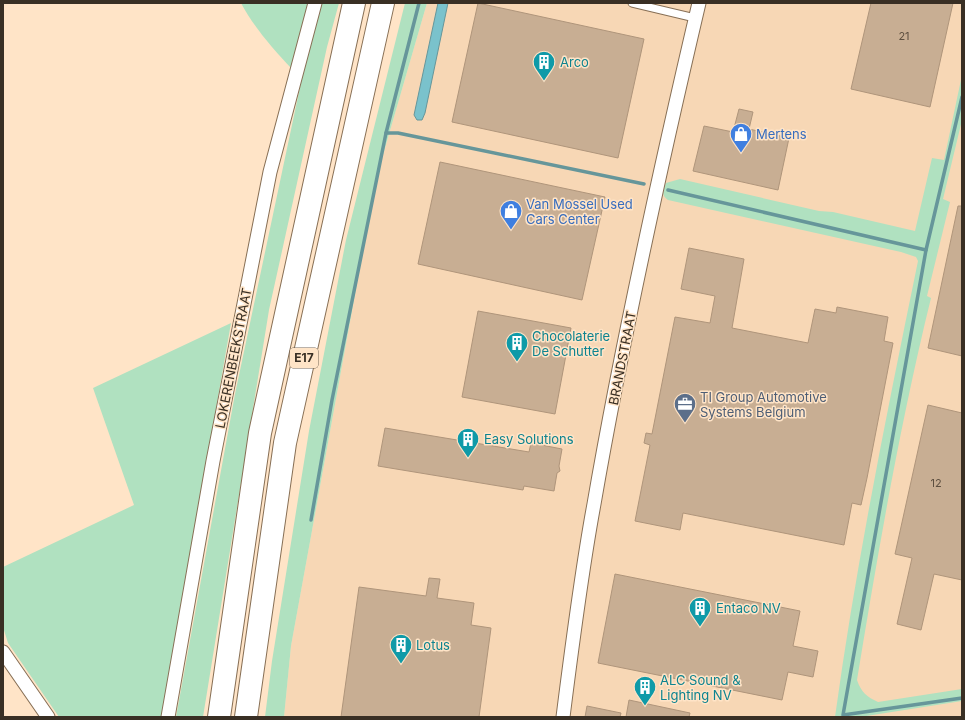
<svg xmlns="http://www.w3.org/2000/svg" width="965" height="720" viewBox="0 0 965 720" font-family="Inter,sans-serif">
	<rect width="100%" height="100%" fill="#ffe4c7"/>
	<!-- built -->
	<path fill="#f7d7b5" d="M427,3H962V717H284L291,646L376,179Z"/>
	<!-- green -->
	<g fill="#b0e1c0">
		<path d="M241,3H309L291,68C273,49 253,26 241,3Z"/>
		<path d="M322,3H339L327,47L269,310L203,717H176L235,394L303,73Z"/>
		<path d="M405,3H427L376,179L291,646L284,717H265L272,661L309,431L346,240Z"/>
		<path d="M962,75V120L943,199L950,202L927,296L931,298C900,424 878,552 857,680C861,692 867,697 878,702L962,689V701L860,717H835C856,564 887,412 918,261L916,257L901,252L668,200C661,195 663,191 666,183L680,179L819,211L833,212L915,231L932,158L944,160Z"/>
		<path d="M231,323L175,644L163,717H59L8,643L3,627V567L134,505L93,388Z"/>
	</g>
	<!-- water -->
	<path fill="#7ac2cc" stroke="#66969a" d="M438,3H448L425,113L422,120H417L414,115Z"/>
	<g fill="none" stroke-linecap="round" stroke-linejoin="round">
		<!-- stream -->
		<g stroke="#66969a" stroke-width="3.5">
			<path d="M419,3L386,133H398L644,184"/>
			<path d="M962,97L926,250L843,715L962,698"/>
			<path d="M668,190L926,250"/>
			<path d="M311,520L332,400L386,133"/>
		</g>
	</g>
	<!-- building -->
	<g fill="#c8ae93" stroke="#af957b">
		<path d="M478,3L644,39L618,158L452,122Z"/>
		<path d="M871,3H953L930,107L851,89Z"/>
		<path d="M739,109L753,112L749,129L789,138L778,190L693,171L704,126L733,132Z"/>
		<path d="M440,162L605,197L582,300L418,264Z"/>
		<path d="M958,206H962V356L928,348Z"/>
		<path d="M689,248L744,259L732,328L808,343L815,309L836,313L837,307L888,317L884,341L893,343L867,478L861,505L852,503L844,545L683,513L680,530L635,521L650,445L644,443L646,433L652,434L675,317L710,323L715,296L681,289Z"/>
		<path d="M478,311L571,328L555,414L462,397Z"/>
		<path d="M928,405L962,413V580L934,574L921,630L897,624L912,558L895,554Z"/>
		<path d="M385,428L529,452L531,443L562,449L559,466L560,471L557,473L554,491L524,486L523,490L378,466Z"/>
		<path d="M615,574L800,611L793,646L818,651L813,677L788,672L782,700L598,663Z"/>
		<path d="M429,578L440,579L437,598L474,603L471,625L491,628L479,717H341L359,587L426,596Z"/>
		<path d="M629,700L690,713L689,717H626Z"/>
		<path d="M587,706L621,713L620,717H585Z"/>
	</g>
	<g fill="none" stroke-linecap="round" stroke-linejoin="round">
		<!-- lane casing -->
		<g stroke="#876f55" stroke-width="9">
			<path id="lane" d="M632,3L695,18"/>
		</g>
		<!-- street casing -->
		<g stroke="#876f55" stroke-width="15">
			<g id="street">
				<path d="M3,652L48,717"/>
				<path d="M168,717L213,461L270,172L315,3"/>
				<path d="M563,717C572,646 581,574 594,504C623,336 660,169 699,3"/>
			</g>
		</g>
		<!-- highway casing -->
		<g stroke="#876f55" stroke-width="24">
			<g id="highway">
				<path d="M219,717L260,433L354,3"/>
				<path d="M246,717L285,443L383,3"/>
			</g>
		</g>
		<!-- lane -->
		<use href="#lane" stroke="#fff" stroke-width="7"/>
		<!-- street -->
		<use href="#street" stroke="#fff" stroke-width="13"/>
		<!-- highway -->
		<use href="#highway" stroke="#fff" stroke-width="22"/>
	</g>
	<!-- icons -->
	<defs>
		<g id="building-pin" transform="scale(1.15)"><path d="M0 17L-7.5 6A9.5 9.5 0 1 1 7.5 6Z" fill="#0f9aa8" stroke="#ffe4c7"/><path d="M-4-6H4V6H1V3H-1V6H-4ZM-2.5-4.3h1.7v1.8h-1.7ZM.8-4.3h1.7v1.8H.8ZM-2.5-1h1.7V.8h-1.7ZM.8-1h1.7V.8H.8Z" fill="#fff"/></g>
		<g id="shop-pin" transform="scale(1.15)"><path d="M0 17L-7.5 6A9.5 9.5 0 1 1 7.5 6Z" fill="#3f7fe0" stroke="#ffe4c7"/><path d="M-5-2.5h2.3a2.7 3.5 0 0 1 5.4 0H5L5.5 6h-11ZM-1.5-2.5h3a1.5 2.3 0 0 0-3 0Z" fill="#fff"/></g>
		<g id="office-pin" transform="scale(1.15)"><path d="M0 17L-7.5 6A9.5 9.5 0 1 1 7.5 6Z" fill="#5c6f8a" stroke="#ffe4c7"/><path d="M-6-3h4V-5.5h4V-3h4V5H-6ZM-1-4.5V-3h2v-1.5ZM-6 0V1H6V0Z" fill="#fff"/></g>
	</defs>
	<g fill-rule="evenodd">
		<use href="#building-pin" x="544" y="62"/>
		<use href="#shop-pin" x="741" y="134"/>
		<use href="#shop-pin" x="511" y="211"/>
		<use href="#building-pin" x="517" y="343"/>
		<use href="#office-pin" x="685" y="404"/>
		<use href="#building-pin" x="468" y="439"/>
		<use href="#building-pin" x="700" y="608"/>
		<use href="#building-pin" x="401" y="645"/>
		<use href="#building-pin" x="645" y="687"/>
	</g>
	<g text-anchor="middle" stroke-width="3" stroke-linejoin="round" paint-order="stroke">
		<!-- number labels -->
		<g font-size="11" fill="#5d4f40">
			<text x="904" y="40">21</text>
			<text x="936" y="487">12</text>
		</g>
		<!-- shield labels -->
		<rect fill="#ffe4c7" stroke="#746555" stroke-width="1" x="290" y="348" width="28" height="20" rx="3"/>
		<g font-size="12" font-weight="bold" fill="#392f24">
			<text x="304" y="362">E17</text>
		</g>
		<!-- culture labels -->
		<g font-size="13" fill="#0d838f" stroke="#ffe4c7" text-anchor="start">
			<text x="560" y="67">Arco</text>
			<text x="532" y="341">Chocolaterie<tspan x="532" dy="15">De Schutter</tspan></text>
			<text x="484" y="444">Easy Solutions</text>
			<text x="716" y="613">Entaco NV</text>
			<text x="416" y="650">Lotus</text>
			<text x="660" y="685">ALC Sound &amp;<tspan x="660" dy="15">Lighting NV</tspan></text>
		</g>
		<!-- shop labels -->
		<g font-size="13" fill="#366cbe" stroke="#ffe4c7" text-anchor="start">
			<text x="756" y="139">Mertens</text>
			<text x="526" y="209">Van Mossel Used<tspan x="526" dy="15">Cars Center</tspan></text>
		</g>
		<!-- street labels -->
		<g font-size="13" fill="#392f24" stroke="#ffe4c7">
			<text transform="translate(233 358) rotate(-79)" y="5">LOKERENBEEKSTRAAT</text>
			<text transform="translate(622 358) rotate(-79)" y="5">BRANDSTRAAT</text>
		</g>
		<!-- service labels -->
		<g font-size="13" fill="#4e5e75" stroke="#ffe4c7" text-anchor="start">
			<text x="700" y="402">TI Group Automotive<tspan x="700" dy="15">Systems Belgium</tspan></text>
		</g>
	</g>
	<!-- border -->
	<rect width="965" height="720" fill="none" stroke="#392f24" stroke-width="8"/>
</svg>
